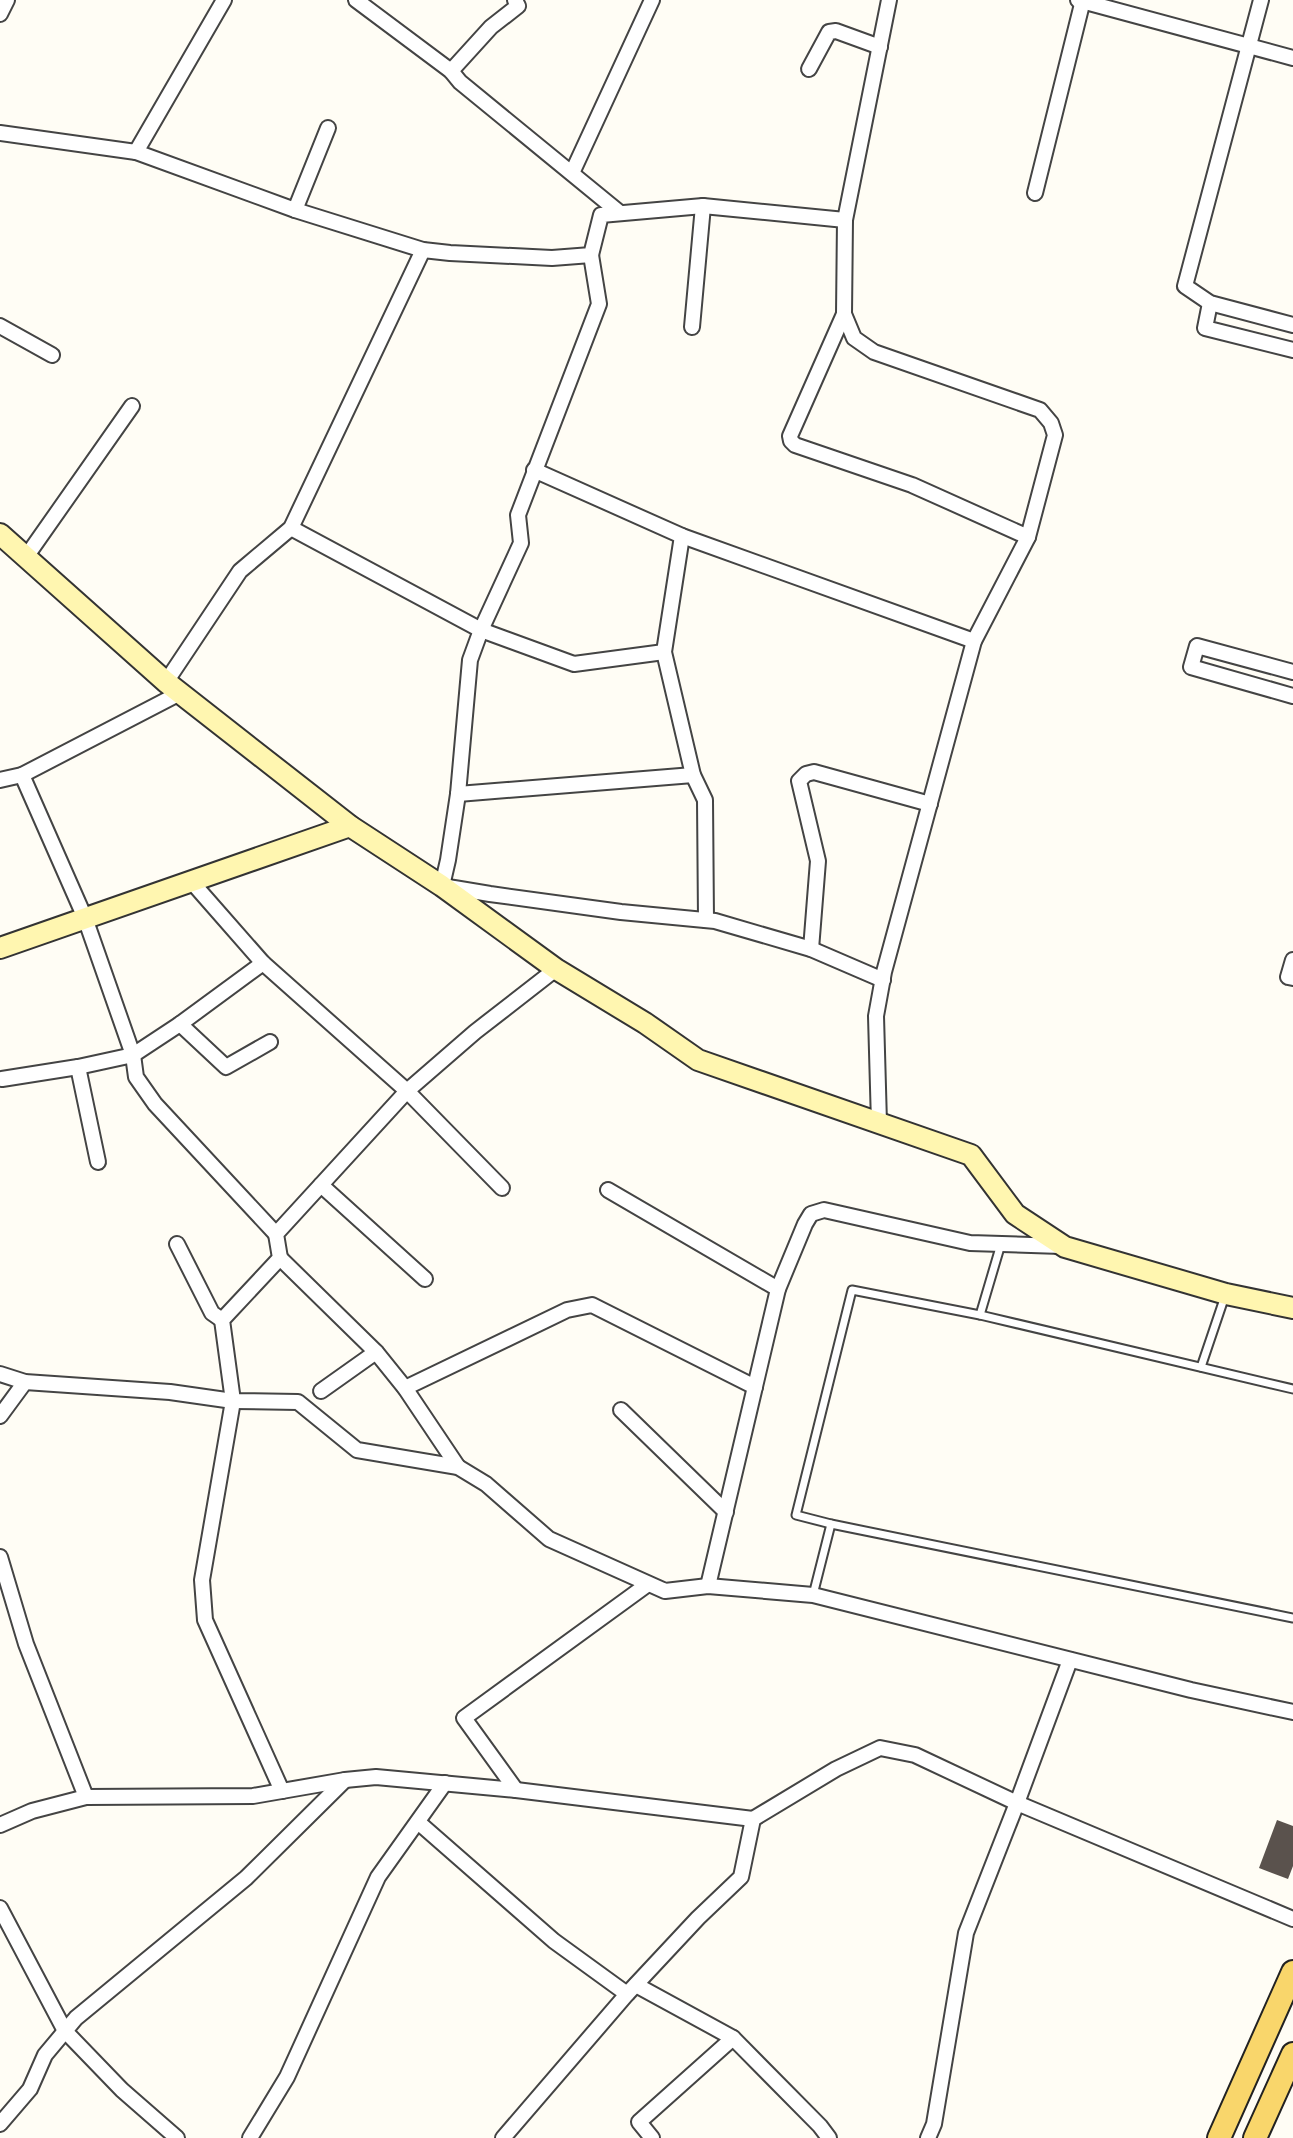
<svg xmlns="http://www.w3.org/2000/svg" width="1293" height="2138" viewBox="0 0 1293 2138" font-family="Literata,serif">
	<rect width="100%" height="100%" fill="#fffdf5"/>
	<!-- building -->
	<path fill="#5a524d" d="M1277,1820L1293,1826V1866L1288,1879L1259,1868Z"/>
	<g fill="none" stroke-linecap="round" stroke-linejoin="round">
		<!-- lane casing -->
		<g stroke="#444" stroke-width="11">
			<g id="lane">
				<path d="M980,1315L1001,1244"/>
				<path d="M1201,1367L1225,1296"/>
				<path d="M1293,1389L980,1315L852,1290L796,1515L831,1524L1293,1618"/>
				<path d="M813,1595L831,1524"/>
			</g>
		</g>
		<!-- street casing -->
		<g stroke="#444" stroke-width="18">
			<g id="street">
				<path d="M356,0L451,71L460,82L620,213"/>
				<path d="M1078,0L1293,58"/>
				<path d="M1261,0L1185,286L1210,303L1293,325"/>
				<path d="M0,14L7,0"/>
				<path d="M809,69L829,32L836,31L880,47"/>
				<path d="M451,71L491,27L518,6L515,0"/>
				<path d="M0,133L136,152L295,210L423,250L450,253L552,258L591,255L601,215L703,206L845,220"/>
				<path d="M136,152L224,0"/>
				<path d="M572,173L652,0"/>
				<path d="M1035,193L1083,0"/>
				<path d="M295,210L328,128"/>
				<path d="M591,255L599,304L518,515L521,543L481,630L470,660L458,794L448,860L442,886L490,894L621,912L715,921L811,949L883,980"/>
				<path d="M1210,303L1205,328L1293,350"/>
				<path d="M844,314L790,436L791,441L795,445L912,485L1028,537"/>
				<path d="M0,326L52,355"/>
				<path d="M692,327L703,206"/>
				<path d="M534,470L682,536L974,641"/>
				<path d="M291,528L481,630L574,664L664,652"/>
				<path d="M682,536L664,652L693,775L705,800L706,920"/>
				<path d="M26,557L132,406"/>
				<path d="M1293,672L1197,646L1191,667L1293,696"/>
				<path d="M166,682L240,571L291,528L423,250"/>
				<path d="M22,775L85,918L133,1055L136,1077L155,1104L276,1234"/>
				<path d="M0,780L22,775L180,693"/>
				<path d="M458,794L693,775"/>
				<path d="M191,881L263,963L407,1091L502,1188"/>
				<path d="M811,949L818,861L799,781L806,774L814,772L930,804"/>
				<path d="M1293,960L1288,977L1293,978"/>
				<path d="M180,1024L226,1067L270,1042"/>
				<path d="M78,1067L98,1162"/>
				<path d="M2,1079L78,1067L133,1055L180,1024L263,963"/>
				<path d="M879,1123L876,1016L884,972L974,641L1028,537L1055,435L1051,423L1040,410L874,352L854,338L844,314L845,220L889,0"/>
				<path d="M321,1185L425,1279"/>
				<path d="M608,1190L778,1289"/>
				<path d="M177,1244L212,1313L222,1320"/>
				<path d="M280,1258L376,1352L405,1388L458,1467"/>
				<path d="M0,1374L25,1382L170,1392L233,1401L298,1402L357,1450L458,1467L486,1484L549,1539L665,1591L708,1586L813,1595L1191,1690L1293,1712"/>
				<path d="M405,1388L567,1310L592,1305L755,1387"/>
				<path d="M321,1391L376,1352"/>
				<path d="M621,1410L726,1512"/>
				<path d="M0,1416L25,1382"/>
				<path d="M0,1557L26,1644L86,1797"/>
				<path d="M708,1586L778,1289L805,1224L811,1214L824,1210L970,1243L1061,1246"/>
				<path d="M516,1790L464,1718L648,1584"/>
				<path d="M282,1791L205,1620L202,1580L233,1401L222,1320L280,1258L276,1234L407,1091L475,1032L556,969"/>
				<path d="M418,1822L554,1941L627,1994"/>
				<path d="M0,1825L32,1811L86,1797L253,1796L345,1780L376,1777L516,1790L753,1819"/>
				<path d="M0,1908L65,2031L122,2090L177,2138"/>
				<path d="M636,1985L733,2038L820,2126L829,2138"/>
				<path d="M0,2124L30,2089L45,2055L76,2018L246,1878L345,1780"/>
				<path d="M250,2138L287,2077L378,1877L445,1783"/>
				<path d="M503,2138L627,1994L698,1918L741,1877L753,1819L836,1769L880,1748L915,1755L1017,1803L1293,1919"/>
				<path d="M652,2138L639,2122L733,2038"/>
				<path d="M928,2138L934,2124L966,1933L1017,1803L1070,1660"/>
			</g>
		</g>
		<!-- secondary casing -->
		<g stroke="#333" stroke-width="24">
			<g id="secondary">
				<path d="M0,534L166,682L350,826L442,886L556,969L645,1023L698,1060L971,1155L1015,1214L1065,1247L1226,1294L1293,1308"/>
				<path d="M0,948L350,826"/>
			</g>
		</g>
		<!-- primary casing -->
		<g stroke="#222" stroke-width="26">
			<g id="primary">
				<path d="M1219,2138L1293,1972"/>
				<path d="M1255,2138L1293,2054"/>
			</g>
		</g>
		<!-- lane -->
		<use href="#lane" stroke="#fff" stroke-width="7"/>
		<!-- street -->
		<use href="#street" stroke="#fff" stroke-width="14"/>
		<!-- secondary -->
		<use href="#secondary" stroke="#fff6b0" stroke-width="20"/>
		<!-- primary -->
		<use href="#primary" stroke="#f9d66b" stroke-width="22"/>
	</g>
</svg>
